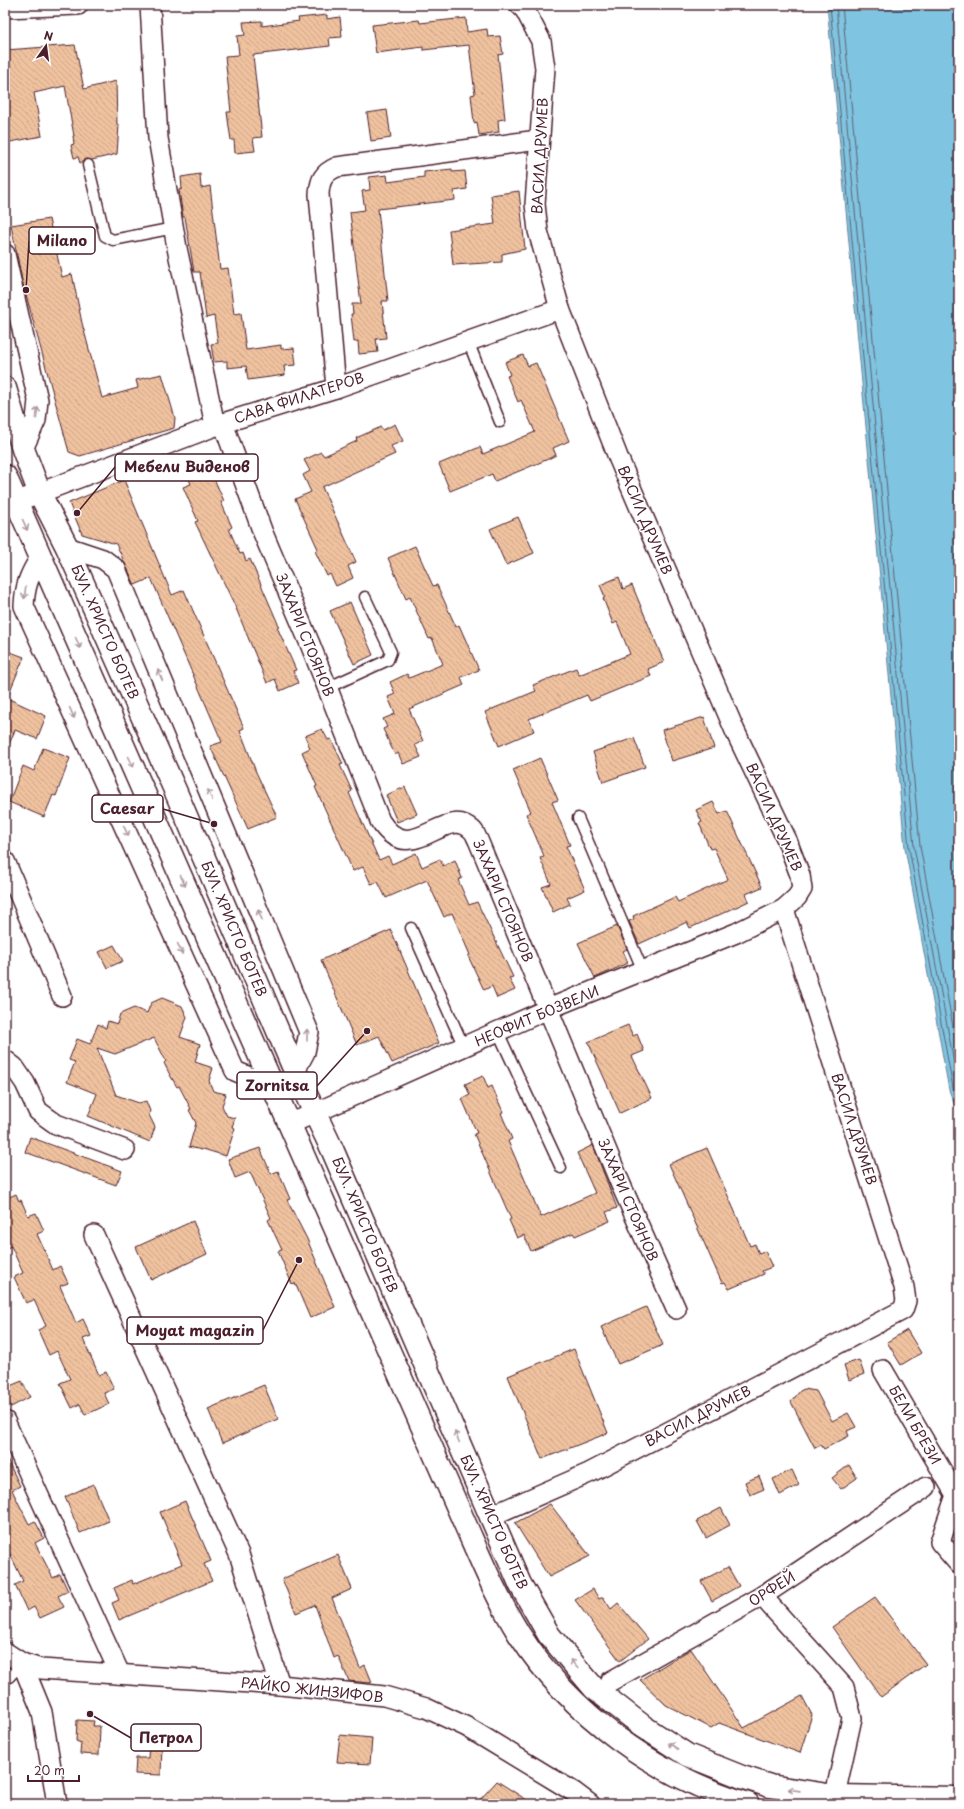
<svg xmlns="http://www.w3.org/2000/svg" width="964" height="1809" viewBox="0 0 964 1809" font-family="'Playpen Sans',sans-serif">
	<defs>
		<pattern id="building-back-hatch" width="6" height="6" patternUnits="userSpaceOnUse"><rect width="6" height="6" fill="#efc29f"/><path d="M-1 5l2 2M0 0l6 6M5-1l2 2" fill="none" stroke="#cea689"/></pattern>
	</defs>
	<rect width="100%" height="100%" fill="#fff"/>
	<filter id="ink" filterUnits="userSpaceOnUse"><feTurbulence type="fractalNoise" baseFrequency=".025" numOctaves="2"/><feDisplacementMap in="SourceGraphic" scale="8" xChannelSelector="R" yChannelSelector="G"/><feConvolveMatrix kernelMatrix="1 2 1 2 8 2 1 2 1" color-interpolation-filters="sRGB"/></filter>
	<g filter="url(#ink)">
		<!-- water -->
		<path fill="#7fc4e0" stroke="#6a8298" d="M827,5H959V1117L949,1090L905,848Z"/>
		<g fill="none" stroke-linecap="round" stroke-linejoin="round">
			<!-- shore -->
			<g stroke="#5f6173" stroke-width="1">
				<path d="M830,5L909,848L953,1088L959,1105"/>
				<path d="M836,5L914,847L959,1090"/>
				<path d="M842,5L920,846L959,1060"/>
			</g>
		</g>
		<!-- building -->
		<g fill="url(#building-back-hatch)" stroke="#4a1f2b">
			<path d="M327,15V19L340,17L342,37L329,38L330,46L253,55L262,137L253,138L255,151L235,153L234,140H231L229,127L227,112H231L225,56L239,55L237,36L245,35L243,22L262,21V26L299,21L298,18Z"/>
			<path d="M466,18L467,32L487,29L488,37L500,36L503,54L498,55L505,119L498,120L499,132L479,135L477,122L474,123L471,95L475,94L469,45L423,50V47L376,53L372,25L419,20L420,23Z"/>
			<path d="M75,45L84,89L116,81L117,125H119L117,154L92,160L86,159L80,163L78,157L74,158L71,145L74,144L73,136H74L65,86L34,93L42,136L5,143V50Z"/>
			<path d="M387,110L391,138L371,141L367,113Z"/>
			<path d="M452,169V172L465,171L467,189L454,191L455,200L378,209L388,301H382L386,338L376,339L378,352L359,354L358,341L354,342L351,314H353L352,304H361L350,212L365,210L362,191L370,190L369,177L387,175L388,182L424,177V172Z"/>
			<path d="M200,174L201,188L210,186L220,269L228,268L234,314L241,313L246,350L281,345V349L294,348L296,365L284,366L285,375L248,380L246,366L227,368V361L214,362L211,344L218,343L214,316L206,318L200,272H194L185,217H183L179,190L182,189L181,177Z"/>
			<path d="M519,191L525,249L502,254V262L453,265L449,230L495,224L491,195Z"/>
			<path d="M49,219L62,277L72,274L82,323L102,398L138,388L136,380L162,374L175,418L174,428L80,456L69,452L22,280L11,225Z"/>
			<path d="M523,355L528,366L536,363L569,441L553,448L556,455L546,460L495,481L492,474L450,491L439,464L480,447L483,454L535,432L521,400L518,402L507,376L510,375L505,362Z"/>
			<path d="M395,424L403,441L391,446L395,454L322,487L356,562L348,566L353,578L336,586L330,574L327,576L315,551L318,549L295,499L311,492L303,475L310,471L304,460L321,452L324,456L357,441L356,438L381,427L383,430Z"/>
			<path d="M203,464L208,476L212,474L224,501L221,502L232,527L229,529L240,554L243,553L246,561L250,559L279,626L277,627L296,670L293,671L298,683L280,691L275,679L267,683L235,606L195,522L198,521L183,487L191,484L186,472Z"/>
			<path d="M124,480L172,595L184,590L244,728L240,730L256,772L277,817L248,829L210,746L222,742L151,578L135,585L116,544L82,534L69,503Z"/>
			<path d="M518,517L534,553L506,565L490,529Z"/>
			<path d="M415,546L433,586L437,585L456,627L459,625L479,670L461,677L464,685L409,709L423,741L415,745L421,757L403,764L398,753L395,755L383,729L387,727L383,719L395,714L388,697L395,694L390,682L407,674L409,678L443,664L432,638L429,639L410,597L406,599L388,558Z"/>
			<path d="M619,577L623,589L632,585L664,662L648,669L651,676L590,701L587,695L529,719L534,731L499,746L485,712L536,691L533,685L576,668L579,675L630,654L617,622L613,624L603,598L605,597L600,585Z"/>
			<path d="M350,602L373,655L354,664L330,611Z"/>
			<path d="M5,650L24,657L7,698L46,716L37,739L15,730L5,754Z"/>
			<path d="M704,717L714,748L672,761L662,730Z"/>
			<path d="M322,729L328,740L331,739L343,764L340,765L352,791L349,793L379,860L388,856L392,864L416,853L422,867L440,859L443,866L455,860L462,878L458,880L469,905L477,902L513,977L509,978L515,990L497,998L492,986L484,990L468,956L470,955L452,913L444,917L427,880L386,898L378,882L371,884L363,867L353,871L315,787L317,786L302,752L310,748L305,736Z"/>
			<path d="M634,738L645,767L603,782L593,752Z"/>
			<path d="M43,748L70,758L56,796L53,795L44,817L9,802L23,766L34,771Z"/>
			<path d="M540,758L558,800L552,802L570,845L566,846L585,890L567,898L570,904L553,912L542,887L551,884L540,858L544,856L526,814L531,812L513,770Z"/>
			<path d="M405,787L417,814L397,822L386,795Z"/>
			<path d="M713,802L719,814L727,811L762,887L746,894L749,901L732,909L690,928L687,922L639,944L629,921L634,919L633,916L675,897L678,902L728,879L714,848L710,849L699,823L702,822L696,810Z"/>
			<path d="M617,926L627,949L623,951L628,963L595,978L578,943Z"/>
			<path d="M391,930L439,1043L392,1063L379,1036L357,1045L321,960Z"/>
			<path d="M114,945L123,961L107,968L99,952Z"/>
			<path d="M162,998L182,1006L187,1017L180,1037L200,1044L195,1062L213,1068L209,1081L213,1091L226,1094L222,1106L227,1116L235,1118L232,1127L235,1128L226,1156L203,1149L202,1150L189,1147L196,1123L189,1110L191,1109L179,1086L177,1087L170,1075L164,1063L166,1061L154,1038L115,1054L97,1048L116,1095L139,1103L146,1101L150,1111L149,1115L155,1127L150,1142L88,1116L97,1094L67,1082L75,1062L69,1060L77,1039L90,1044L98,1024L106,1028L108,1021L117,1024L120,1014L134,1008L147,1013L151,1003Z"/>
			<path d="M628,1025L633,1036L637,1034L644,1051L632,1056L652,1098L620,1113L588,1042Z"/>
			<path d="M483,1076L488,1088L492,1086L503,1112L501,1113L512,1139L508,1141L541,1217L595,1193L577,1153L593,1145L617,1208L606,1212L610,1221L575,1236L573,1233L531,1251L524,1235L517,1238L509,1220L511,1219L474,1134L477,1133L462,1099L470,1095L465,1084Z"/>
			<path d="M30,1137L122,1171L116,1185L25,1152Z"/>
			<path d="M260,1148L271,1174L278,1171L290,1199L287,1200L307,1239L335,1307L310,1318L295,1283L292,1284L278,1251L282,1250L268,1220L271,1218L250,1172L235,1178L228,1159Z"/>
			<path d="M707,1148L750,1246L755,1244L759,1254L765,1251L772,1267L762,1271L764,1274L729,1289L725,1282L722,1283L669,1164Z"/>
			<path d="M16,1194L19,1201L21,1200L28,1216L36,1213L44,1231L37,1234L53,1270L60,1266L68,1283L60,1286L76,1323L83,1319L91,1336L83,1339L99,1375L106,1372L114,1389L104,1393L109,1404L85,1415L80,1404L72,1408L60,1383L70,1379L57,1351L49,1355L38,1330L46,1326L34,1300L26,1303L14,1277L23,1273L11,1246L5,1249V1199Z"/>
			<path d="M193,1221L207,1254L151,1280L136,1247Z"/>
			<path d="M646,1307L663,1345L618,1364L601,1327Z"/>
			<path d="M907,1330L921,1353L901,1365L887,1342Z"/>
			<path d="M574,1349L608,1433L542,1459L508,1376Z"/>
			<path d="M859,1360L864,1374L849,1380L844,1365Z"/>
			<path d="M22,1381L30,1397L11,1407L5,1394V1388Z"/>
			<path d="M264,1385L278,1419L222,1443L208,1409Z"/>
			<path d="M804,1389L816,1391L832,1421L848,1413L856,1427L847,1431L849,1436L824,1449L821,1445L815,1448L791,1402L800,1391Z"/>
			<path d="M5,1455L20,1486L12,1490L29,1524L35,1521L44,1538L35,1543L53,1578L60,1574L68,1591L58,1596L64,1607L40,1618L34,1607L27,1611L15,1585L23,1581L10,1554L5,1557Z"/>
			<path d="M849,1465L857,1478L841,1489L832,1478Z"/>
			<path d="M792,1470L799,1485L780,1495L773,1479Z"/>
			<path d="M759,1476L764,1489L750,1495L745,1482Z"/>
			<path d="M93,1484L109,1521L80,1533L65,1497Z"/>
			<path d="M185,1501L211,1561L204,1564L212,1581L119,1620L112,1603L119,1600L114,1588L132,1580L133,1584L182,1564L160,1512Z"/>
			<path d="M550,1504L590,1556L549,1577L515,1523Z"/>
			<path d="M721,1508L730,1525L706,1538L697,1521Z"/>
			<path d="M338,1555L352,1589L332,1598L360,1668L365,1665L372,1682L369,1683L349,1681L338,1656L334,1658L315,1605L296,1613L282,1579Z"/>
			<path d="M728,1567L739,1586L712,1601L701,1581Z"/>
			<path d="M593,1589L599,1599L603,1597L611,1609L618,1603L648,1639L620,1661L575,1600Z"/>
			<path d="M875,1597L926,1664L881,1697L832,1627Z"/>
			<path d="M691,1649L744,1728L802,1696L812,1715L800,1753L719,1723L711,1728L666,1705L640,1680Z"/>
			<path d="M77,1720L94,1721L93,1726H100L99,1755L80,1754L81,1743L76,1741Z"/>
			<path d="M340,1735L372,1738L370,1764L337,1762Z"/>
			<path d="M149,1744H162L161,1775L135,1774L136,1758H148Z"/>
			<path d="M497,1781L533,1804H476Z"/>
		</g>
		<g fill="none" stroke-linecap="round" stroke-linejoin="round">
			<!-- service casing -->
			<g stroke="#4a1f2b" stroke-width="13">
				<g id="service">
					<path d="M88,165L105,236L113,240L174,228"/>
					<path d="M468,341L500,422"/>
					<path d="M327,688L388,660L391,652L365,597"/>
					<path d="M578,818L643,971"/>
					<path d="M411,928L464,1047"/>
					<path d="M498,1032L561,1168"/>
					<path d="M5,1676L9,1677L22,1663"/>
				</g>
			</g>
			<!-- minor casing -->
			<g stroke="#4a1f2b" stroke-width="22">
				<g id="minor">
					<path d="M150,5L158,138L177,248L215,425"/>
					<path d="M5,8L78,5"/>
					<path d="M5,254L38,400L36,420L23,449"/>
					<path d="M336,388L319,194C320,180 323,173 337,167L538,140"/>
					<path d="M223,423L263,533L310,644L380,821C411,870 445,803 472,830C475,832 476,837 478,840L621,1185L676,1309"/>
					<path d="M5,506L223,423L336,388L560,309"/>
					<path d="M67,547L103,559L116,569L309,1032L305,1052L295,1071"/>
					<path d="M40,558C29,575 25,586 24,606L235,1071L252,1078L270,1080"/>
					<path d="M5,861L62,996"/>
					<path d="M5,1060L14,1067L25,1083L38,1111L56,1124L125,1150"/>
					<path d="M290,1124L548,1009L736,933L784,909"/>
					<path d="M94,1235L239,1554L280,1685"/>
					<path d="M883,1370L956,1495L940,1542L959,1564"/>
					<path d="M5,1421L120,1674"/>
					<path d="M491,1516L589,1473L903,1310L906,1301L904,1287L784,909L797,897L802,889L800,875L786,838L735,731L618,457L560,309L538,231L535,204L545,68L541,41L525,10L520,5"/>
					<path d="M762,1596L844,1687L852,1718L833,1804"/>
					<path d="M5,1652L22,1663L41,1669L280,1685L384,1696L426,1708L467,1727L574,1792L590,1804"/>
					<path d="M22,1663L42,1712L57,1804"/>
					<path d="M611,1681L762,1596L926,1487"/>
				</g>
			</g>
			<!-- secondary casing -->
			<g stroke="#4a1f2b" stroke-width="25">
				<g id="secondary">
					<path d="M5,388L23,449L40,494L67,547L175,790L295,1071L332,1149L520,1584L549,1635L594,1688L644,1727L687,1755L742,1777L770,1786L834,1796L959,1798"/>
					<path d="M5,476L469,1533C484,1567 499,1602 519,1634C571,1715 656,1776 748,1804"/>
				</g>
			</g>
			<!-- service -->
			<use href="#service" stroke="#fff" stroke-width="10"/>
			<!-- minor -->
			<use href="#minor" stroke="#fff" stroke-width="19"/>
			<!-- secondary -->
			<use href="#secondary" stroke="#fff" stroke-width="22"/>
		</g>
		<!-- one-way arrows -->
		<defs><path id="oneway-shaft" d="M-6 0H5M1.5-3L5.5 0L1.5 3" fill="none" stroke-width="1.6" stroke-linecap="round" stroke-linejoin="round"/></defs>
		<g stroke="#ae9aa0">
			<use href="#oneway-shaft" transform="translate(37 413) rotate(-83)"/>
			<use href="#oneway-shaft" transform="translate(25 525) rotate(66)"/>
			<use href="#oneway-shaft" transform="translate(25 593) rotate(96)"/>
			<use href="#oneway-shaft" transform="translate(78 643) rotate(66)"/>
			<use href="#oneway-shaft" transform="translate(160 675) rotate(-113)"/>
			<use href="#oneway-shaft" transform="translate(72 713) rotate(66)"/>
			<use href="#oneway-shaft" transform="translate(131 762) rotate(66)"/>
			<use href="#oneway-shaft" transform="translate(210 795) rotate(-113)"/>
			<use href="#oneway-shaft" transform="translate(126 831) rotate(66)"/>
			<use href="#oneway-shaft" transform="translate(183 881) rotate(66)"/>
			<use href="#oneway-shaft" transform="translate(260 915) rotate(-113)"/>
			<use href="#oneway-shaft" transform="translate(180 949) rotate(66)"/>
			<use href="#oneway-shaft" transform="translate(307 1035) rotate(-90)"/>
			<use href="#oneway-shaft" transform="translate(457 1437) rotate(-113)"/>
			<use href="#oneway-shaft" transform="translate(574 1664) rotate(-130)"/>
			<use href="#oneway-shaft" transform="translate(673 1746) rotate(-147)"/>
			<use href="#oneway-shaft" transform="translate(794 1790) rotate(-172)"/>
		</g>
	</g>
	<g text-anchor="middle" stroke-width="3" stroke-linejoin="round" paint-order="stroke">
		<!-- street labels -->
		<g font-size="14" fill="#4a1f2b" stroke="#fff">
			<text transform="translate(540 156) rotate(-87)" y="5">ВАСИЛ ДРУМЕВ</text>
			<text transform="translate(299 398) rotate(-18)" y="5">САВА ФИЛАТЕРОВ</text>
			<text transform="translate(645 520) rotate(67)" y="5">ВАСИЛ ДРУМЕВ</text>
			<text transform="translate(105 632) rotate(66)" y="5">БУЛ. ХРИСТО БОТЕВ</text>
			<text transform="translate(305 635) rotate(68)" y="5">ЗАХАРИ СТОЯНОВ</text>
			<text transform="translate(774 817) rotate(66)" y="5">ВАСИЛ ДРУМЕВ</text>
			<text transform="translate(503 901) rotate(67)" y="5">ЗАХАРИ СТОЯНОВ</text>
			<text transform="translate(234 929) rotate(67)" y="5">БУЛ. ХРИСТО БОТЕВ</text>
			<text transform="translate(537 1016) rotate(-23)" y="5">НЕОФИТ БОЗВЕЛИ</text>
			<text transform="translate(854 1129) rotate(72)" y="5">ВАСИЛ ДРУМЕВ</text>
			<text transform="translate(628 1200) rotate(67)" y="5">ЗАХАРИ СТОЯНОВ</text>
			<text transform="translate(365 1225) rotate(67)" y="5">БУЛ. ХРИСТО БОТЕВ</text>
			<text transform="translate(698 1416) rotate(-27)" y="5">ВАСИЛ ДРУМЕВ</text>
			<text transform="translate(915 1425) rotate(60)" y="5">БЕЛИ БРЕЗИ</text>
			<text transform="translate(494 1522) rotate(66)" y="5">БУЛ. ХРИСТО БОТЕВ</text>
			<text transform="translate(772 1589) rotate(-32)" y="5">ОРФЕЙ</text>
			<text transform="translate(312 1690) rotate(6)" y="5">РАЙКО ЖИНЗИФОВ</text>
		</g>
	</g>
	<!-- callouts -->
	<path fill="none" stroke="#4a1f2b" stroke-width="1.5" d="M26 290L29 241M77 513L115 467M214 824L163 809M367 1031L317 1086M299 1260L263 1330M90 1714L131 1738"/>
	<g fill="#4a1f2b" stroke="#fff" stroke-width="1.5">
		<circle cx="26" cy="290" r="4"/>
		<circle cx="77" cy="513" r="4"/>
		<circle cx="214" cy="824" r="4"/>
		<circle cx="367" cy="1031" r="4"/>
		<circle cx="299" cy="1260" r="4"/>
		<circle cx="90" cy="1714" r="4"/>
	</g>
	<g fill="#fff" stroke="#4a1f2b" stroke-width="1.5">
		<rect x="29" y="227" width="66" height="27" rx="4"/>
		<rect x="115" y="454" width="143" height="27" rx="4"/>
		<rect x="92" y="795" width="71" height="27" rx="4"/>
		<rect x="237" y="1072" width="80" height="27" rx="4"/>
		<rect x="127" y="1317" width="136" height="27" rx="4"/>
		<rect x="131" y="1724" width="70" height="27" rx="4"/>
	</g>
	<g font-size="15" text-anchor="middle" font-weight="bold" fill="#4a1f2b">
		<text x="62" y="246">Milano</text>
		<text x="187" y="472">Мебели Виденов</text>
		<text x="127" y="814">Caesar</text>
		<text x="277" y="1091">Zornitsa</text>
		<text x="195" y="1336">Moyat magazin</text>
		<text x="166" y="1743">Петрол</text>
	</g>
	<!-- margin -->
	<rect width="964" height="1809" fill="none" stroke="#fff" stroke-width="20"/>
	<rect x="10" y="10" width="944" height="1789" fill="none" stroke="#4a1f2b" stroke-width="1.5" filter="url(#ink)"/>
	<!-- north arrow -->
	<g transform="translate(46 46) rotate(14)" stroke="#ffffff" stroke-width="3" paint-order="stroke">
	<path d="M0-3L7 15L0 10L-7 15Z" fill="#4a1f2b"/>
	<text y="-6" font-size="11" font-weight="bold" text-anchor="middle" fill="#4a1f2b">N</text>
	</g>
	<!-- scale -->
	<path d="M28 1775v6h51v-6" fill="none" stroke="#4a1f2b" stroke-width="2"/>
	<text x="34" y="1775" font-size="12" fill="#4a1f2b" stroke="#ffffff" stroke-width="3" paint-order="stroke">20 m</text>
</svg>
